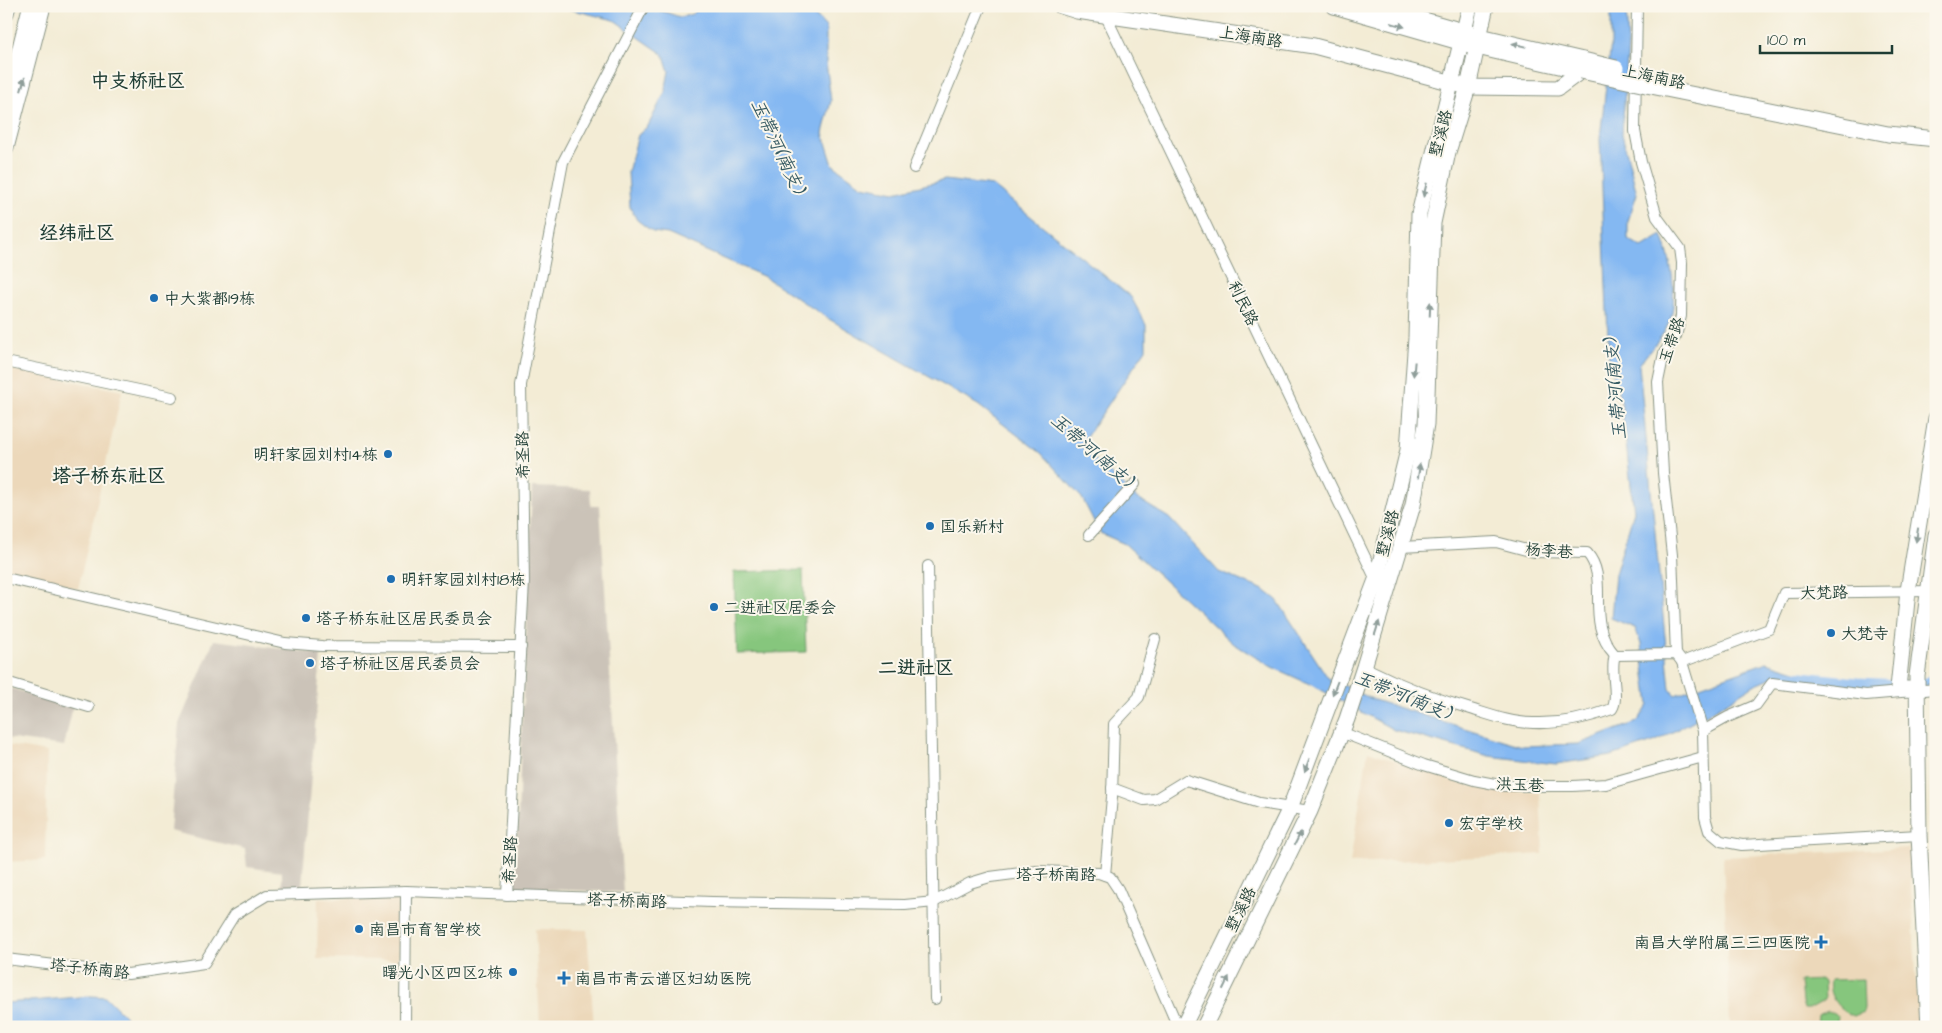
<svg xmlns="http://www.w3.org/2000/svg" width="1942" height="1033" viewBox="0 0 1942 1033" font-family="'Architects Daughter','LXGW WenKai TC',sans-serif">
	<rect width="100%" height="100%" fill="#fbf7ec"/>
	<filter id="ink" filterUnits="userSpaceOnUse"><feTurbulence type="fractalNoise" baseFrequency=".02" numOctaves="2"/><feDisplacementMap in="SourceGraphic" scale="10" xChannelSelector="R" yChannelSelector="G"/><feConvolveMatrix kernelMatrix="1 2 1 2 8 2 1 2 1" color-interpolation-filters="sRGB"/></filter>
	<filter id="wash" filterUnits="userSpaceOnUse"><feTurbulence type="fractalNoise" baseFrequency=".0096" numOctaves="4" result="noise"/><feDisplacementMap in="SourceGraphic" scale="20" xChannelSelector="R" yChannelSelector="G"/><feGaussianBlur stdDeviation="1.12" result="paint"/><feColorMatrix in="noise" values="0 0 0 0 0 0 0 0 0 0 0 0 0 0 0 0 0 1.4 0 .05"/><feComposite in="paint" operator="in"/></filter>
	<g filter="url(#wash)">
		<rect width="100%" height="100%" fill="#f3ecd5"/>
		<!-- built -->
		<g fill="#ecd8ba">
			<path d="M6,368L122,391L78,589L6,573Z"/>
			<path d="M6,745L47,752L45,860L6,862Z"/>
			<path d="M1368,751L1467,786L1540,793L1543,854L1350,863Z"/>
			<path d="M1909,848L1919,1027H1730L1723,857Z"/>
			<path d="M318,898L400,899L399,960L317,959Z"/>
			<path d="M535,929L587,930L594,1027H540Z"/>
		</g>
		<!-- industrial -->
		<g fill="#cbc3b8">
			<path d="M532,487L590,489L591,506H600L623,892L515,888Z"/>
			<path d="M214,640L321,654L302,886L282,889V872L247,867L245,849L170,831L179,724Z"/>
			<path d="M6,687L73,706L64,746L6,738Z"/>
		</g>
		<!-- green -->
		<g fill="#86c67d" stroke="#528258">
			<path d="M803,570L806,652L737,654L734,572Z"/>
			<path d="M1863,979L1864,1008L1863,1012L1854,1016C1839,1011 1827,996 1830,980Z"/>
			<path d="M1821,980L1824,982L1825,1000L1809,1009H1804L1802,1002L1800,981Z"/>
			<path d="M1828,1011L1837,1016L1838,1027H1817L1818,1015Z"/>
		</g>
		<!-- water -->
		<g fill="#84b8f2" stroke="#527a93">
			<path d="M557,6H647L680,17L692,14L701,6H806L826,27V62L831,101L823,133L833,165L862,186L895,192L945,180L993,186L1131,297L1146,325V349L1080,446L1138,499L1169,518L1219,572L1264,590L1277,600L1328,678L1374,700L1522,746L1579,744L1637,722L1649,705L1641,644L1635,628L1611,618L1615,574L1634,511L1621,401L1609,361L1600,138L1611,43V6H1626L1628,45L1622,134L1637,194L1628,221V239L1642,247L1662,235C1671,258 1679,300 1669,323C1662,338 1648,352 1639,365L1670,689L1675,695L1767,662L1799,672L1795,677L1770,678L1754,685L1726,703L1656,741L1611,756L1556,764L1489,756L1394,730L1314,686L1272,667L1234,644L1125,544L1100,533L1082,498L1041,453L978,405L829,319L765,277L668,234L653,232L637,220L630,207L628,172L638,135L648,126L665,92L669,71L663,54L614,20Z"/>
			<path d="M92,996L106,997L125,1016L130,1027H6V1003Z"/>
		</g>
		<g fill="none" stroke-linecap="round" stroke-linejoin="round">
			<!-- canal -->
			<g stroke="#84b8f2" stroke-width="9">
				<path d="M1785,674L1857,682L1901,684"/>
				<path d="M1914,685L1936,680"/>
			</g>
		</g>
	</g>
	<g filter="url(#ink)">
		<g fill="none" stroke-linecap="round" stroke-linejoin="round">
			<!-- street casing -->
			<g stroke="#899484" stroke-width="12">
				<g id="street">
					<path d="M1101,6L1377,582"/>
					<path d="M1637,6L1635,131L1641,162L1657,217L1680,248L1682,263L1681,316L1676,336L1664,353L1658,382L1663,473L1672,555L1676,654"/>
					<path d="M914,168L981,6"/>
					<path d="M6,362L172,397"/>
					<path d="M1089,535L1135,484"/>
					<path d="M1401,547L1496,542L1534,552L1587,553C1611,580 1583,620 1615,655"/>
					<path d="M928,566L935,999"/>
					<path d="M6,578L285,643L322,646L521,647"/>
					<path d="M1682,662L1769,629L1784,593L1933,591"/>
					<path d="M1364,667C1400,685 1435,699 1474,710C1493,716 1513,723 1533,723C1559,724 1588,718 1612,709C1620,697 1609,672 1615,655L1676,654L1682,662L1703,731L1705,817L1709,831L1721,841L1742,845L1919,835"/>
					<path d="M6,682L89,707"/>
					<path d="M1703,731L1728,717L1756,705L1772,683L1866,695L1936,689"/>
					<path d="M1341,732L1424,765L1474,780L1505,786H1573L1606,784L1703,757"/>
					<path d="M1112,788L1144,800L1155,799L1186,780L1259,803L1310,811"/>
					<path d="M1105,875L1112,797L1114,724L1139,697L1155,639"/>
					<path d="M507,895L524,582L521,385L563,162L644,6"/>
					<path d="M6,959L128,974L204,963L234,915L267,895L406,891L712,902L905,905L934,902L970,883L990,877L1037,871L1099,873L1110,877L1118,889L1178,1027"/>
					<path d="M405,1027L406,891"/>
				</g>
			</g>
			<!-- secondary casing -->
			<g stroke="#899484" stroke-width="17">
				<g id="secondary">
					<path d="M1061,6L1077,11L1314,46L1468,87L1558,88L1581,71"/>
					<path d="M1334,6L1477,47L1581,71"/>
					<path d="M1375,6L1480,36L1583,60"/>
					<path d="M6,13L8,6"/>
					<path d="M1646,85L1888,134L1936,139"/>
					<path d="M6,148L43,6"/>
					<path d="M1917,690L1898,688L1908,591L1936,418"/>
					<path d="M1183,1027L1290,808L1376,580L1408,450L1416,338L1419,214L1470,6"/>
					<path d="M1204,1027L1310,811L1347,719L1364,667L1413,505L1426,424L1433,223L1448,152L1468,87L1486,6"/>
					<path d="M1929,1027L1919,835L1917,676L1936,535"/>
				</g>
			</g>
			<!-- primary casing -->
			<g stroke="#899484" stroke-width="18">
				<path id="primary" d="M6,106L31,6"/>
			</g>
			<!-- street -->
			<use href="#street" stroke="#fff" stroke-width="10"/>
			<!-- secondary -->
			<use href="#secondary" stroke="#fff" stroke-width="15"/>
			<!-- primary -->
			<use href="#primary" stroke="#fff" stroke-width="16"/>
			<!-- secondary-bridge casing -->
			<g stroke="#899484" stroke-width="17" stroke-linecap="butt">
				<g id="secondary-bridge">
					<path d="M1583,60L1616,68"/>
					<path d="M1581,71L1646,85"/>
				</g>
			</g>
			<!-- secondary-bridge -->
			<use href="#secondary-bridge" stroke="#fff" stroke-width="15"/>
		</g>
		<!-- one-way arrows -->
		<defs><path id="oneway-solid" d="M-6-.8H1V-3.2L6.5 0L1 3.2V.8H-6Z" transform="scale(1.25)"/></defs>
		<g fill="#8f9e9a">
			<use href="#oneway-solid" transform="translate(1398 25) rotate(16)"/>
			<use href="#oneway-solid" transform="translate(1519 45) rotate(-167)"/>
			<use href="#oneway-solid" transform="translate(23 84) rotate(-75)"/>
			<use href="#oneway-solid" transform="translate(1425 190) rotate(104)"/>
			<use href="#oneway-solid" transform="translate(1430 309) rotate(-88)"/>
			<use href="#oneway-solid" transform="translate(1414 369) rotate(95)"/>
			<use href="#oneway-solid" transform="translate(1419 471) rotate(-81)"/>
			<use href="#oneway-solid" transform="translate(1917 535) rotate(99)"/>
			<use href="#oneway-solid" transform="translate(1377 628) rotate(-72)"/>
			<use href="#oneway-solid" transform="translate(1335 688) rotate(111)"/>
			<use href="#oneway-solid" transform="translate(1307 765) rotate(111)"/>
			<use href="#oneway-solid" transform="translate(1298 838) rotate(-63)"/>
			<use href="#oneway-solid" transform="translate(1226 983) rotate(-64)"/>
		</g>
	</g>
	<!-- markers -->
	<g fill="#1f6fb2" stroke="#fbf7ec" stroke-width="2">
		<circle cx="154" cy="298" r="5"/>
		<circle cx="388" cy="454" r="5"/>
		<circle cx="930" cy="526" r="5"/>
		<circle cx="391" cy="579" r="5"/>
		<circle cx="714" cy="607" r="5"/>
		<circle cx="306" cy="618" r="5"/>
		<circle cx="1831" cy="633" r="5"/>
		<circle cx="310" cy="663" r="5"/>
		<circle cx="1449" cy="823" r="5"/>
		<circle cx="359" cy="929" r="5"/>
		<path d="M1818.5 934.5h5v5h5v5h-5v5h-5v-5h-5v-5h5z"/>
		<circle cx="513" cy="972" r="5"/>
		<path d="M561.5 970.5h5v5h5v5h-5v5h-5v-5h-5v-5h5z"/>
	</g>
	<g text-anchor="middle" stroke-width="4" stroke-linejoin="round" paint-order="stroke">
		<!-- street labels -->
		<g font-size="16" fill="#1f3d34" stroke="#fbf7ec">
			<text transform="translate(1251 36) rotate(9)" y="6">上海南路</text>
			<text transform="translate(1654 76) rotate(12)" y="6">上海南路</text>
			<text transform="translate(1440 133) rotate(-76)" y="6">墅溪路</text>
			<text transform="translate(1244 303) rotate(64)" y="6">利民路</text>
			<text transform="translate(1671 340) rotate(-71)" y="6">玉带路</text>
			<text transform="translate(522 455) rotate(-91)" y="6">希圣路</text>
			<text transform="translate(1387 533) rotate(-76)" y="6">墅溪路</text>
			<text transform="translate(1549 550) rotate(4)" y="6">杨李巷</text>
			<text transform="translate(1824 592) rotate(-1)" y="6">大梵路</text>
			<text transform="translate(1520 784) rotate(3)" y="6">洪玉巷</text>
			<text transform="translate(509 860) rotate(-87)" y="6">希圣路</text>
			<text x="1056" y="880">塔子桥南路</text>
			<text transform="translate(627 900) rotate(2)" y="6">塔子桥南路</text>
			<text transform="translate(1240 909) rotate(-64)" y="6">墅溪路</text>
			<text transform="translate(90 968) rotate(6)" y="6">塔子桥南路</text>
		</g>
		<!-- poi labels -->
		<g font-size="16" fill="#1f3d34" stroke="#fbf7ec" text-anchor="start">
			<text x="164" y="304">中大紫都19栋</text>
			<text x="378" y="460" text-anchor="end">明轩家园刘村14栋</text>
			<text x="940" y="532">国乐新村</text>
			<text x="401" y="585">明轩家园刘村18栋</text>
			<text x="724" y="613">二进社区居委会</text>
			<text x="316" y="624">塔子桥东社区居民委员会</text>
			<text x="1841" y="639">大梵寺</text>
			<text x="320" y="669">塔子桥社区居民委员会</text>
			<text x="1459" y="829">宏宇学校</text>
			<text x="369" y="935">南昌市育智学校</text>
			<text x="1810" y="948" text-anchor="end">南昌大学附属三三四医院</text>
			<text x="503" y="978" text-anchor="end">曙光小区四区2栋</text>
			<text x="575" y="984">南昌市青云谱区妇幼医院</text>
		</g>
		<!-- water labels -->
		<g font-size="18" font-style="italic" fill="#385c64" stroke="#fbf7ec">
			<text transform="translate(778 146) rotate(65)" y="6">玉带河(南支)</text>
			<text transform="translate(1615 389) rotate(-95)" y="6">玉带河(南支)</text>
			<text transform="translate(1092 450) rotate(41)" y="6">玉带河(南支)</text>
			<text transform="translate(1403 695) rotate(22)" y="6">玉带河(南支)</text>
		</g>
		<!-- quarter labels -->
		<g font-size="19" font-weight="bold" fill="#1f3d34" stroke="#fbf7ec">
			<text x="138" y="87">中支桥社区</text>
			<text x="77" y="239">经纬社区</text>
			<text x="109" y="482">塔子桥东社区</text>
			<text x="916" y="674">二进社区</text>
		</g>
	</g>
	<!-- margin -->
	<rect width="1942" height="1033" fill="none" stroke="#fbf7ec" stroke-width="25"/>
	<!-- scale -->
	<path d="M1760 45v8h132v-8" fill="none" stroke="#1f3d34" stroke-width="2.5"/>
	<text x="1767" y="45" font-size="15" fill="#1f3d34" stroke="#fbf7ec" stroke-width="4" paint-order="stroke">100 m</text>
</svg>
